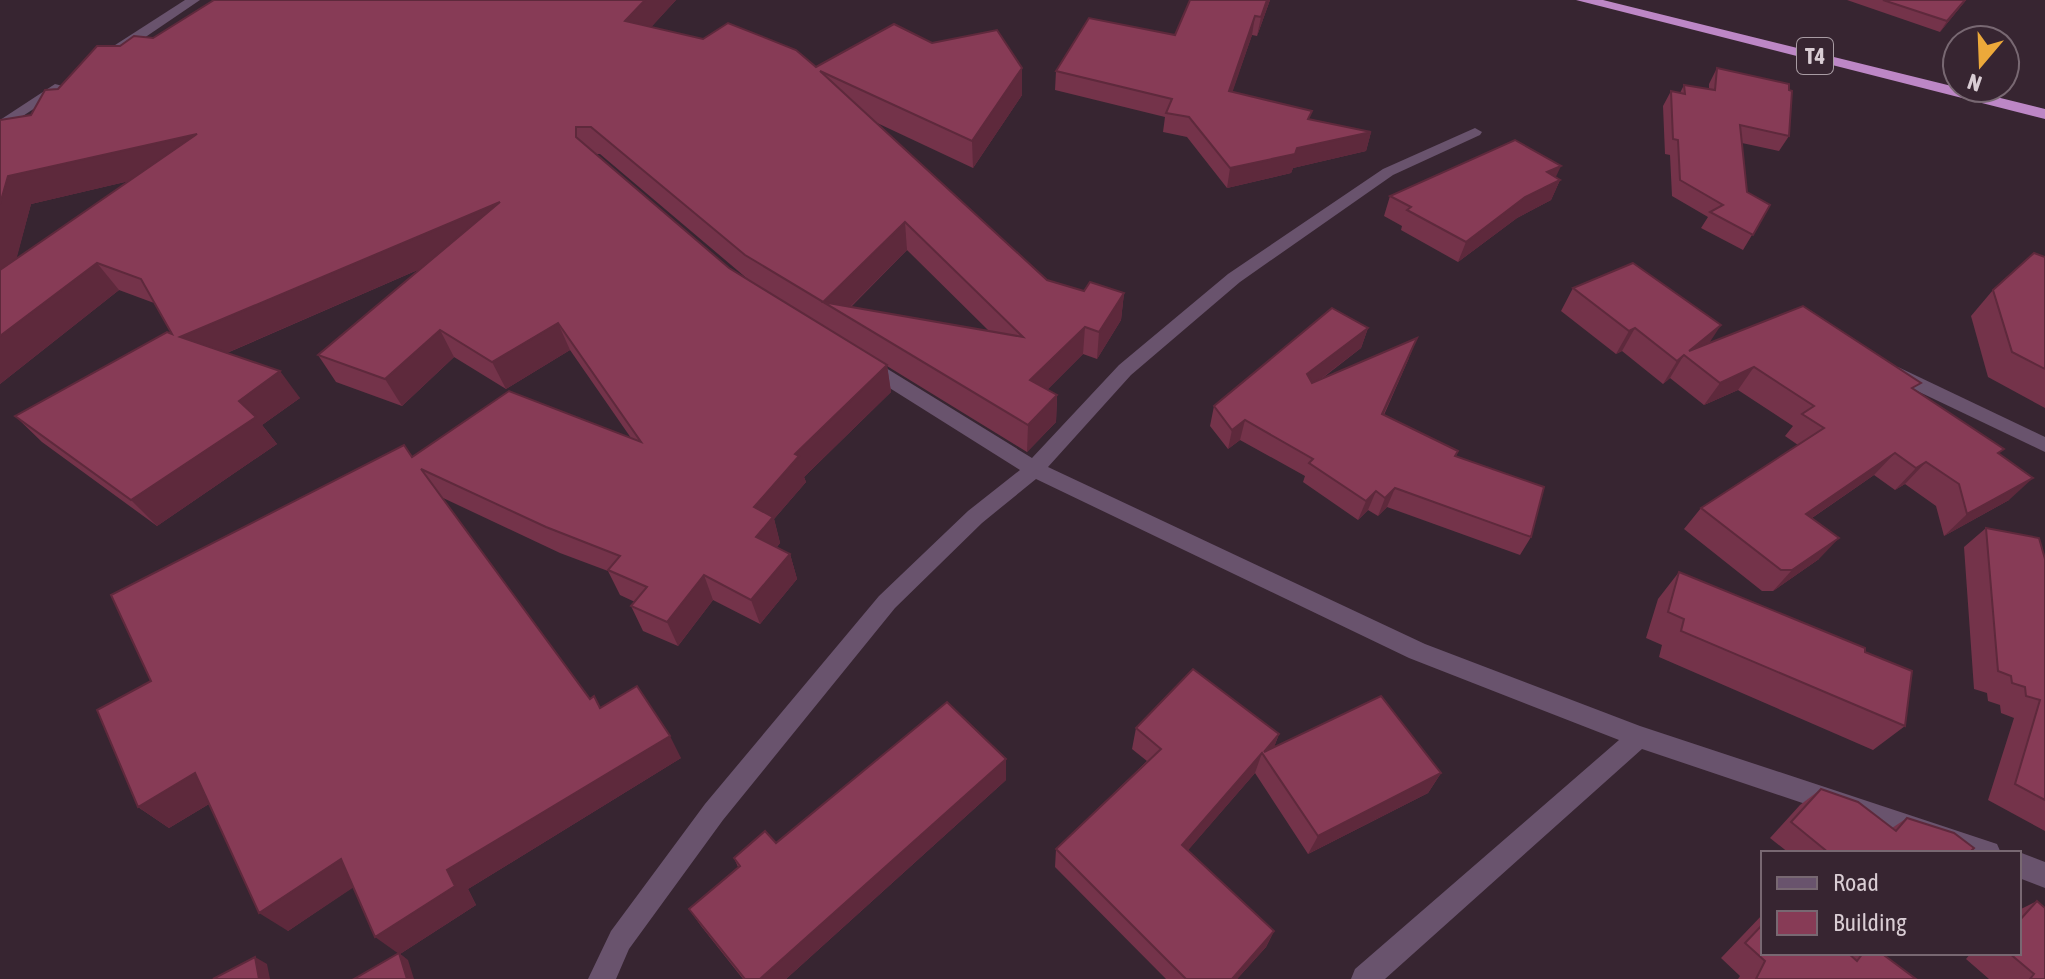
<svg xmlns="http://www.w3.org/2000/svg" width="2045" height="979" viewBox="0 0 2045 979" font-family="'Asap Condensed',sans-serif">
	<rect width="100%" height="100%" fill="#372531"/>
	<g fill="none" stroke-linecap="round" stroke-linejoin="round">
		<!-- minor -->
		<g fill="#69536d" fill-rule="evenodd">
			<path d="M185,0H200L122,53H112V47Z"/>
			<path d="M55,84L67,87L0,131V120Z"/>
			<path d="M1475,128L1482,132L1480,135L1393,175L1240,282L1131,375L1048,467L1425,644L1640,726L1988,841L1997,844L2001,853H1951L1642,749L1385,979H1351L1355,969L1619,740L1409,658L1036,479L982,523L895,608L723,820L629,949L616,979H588L611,931L705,804L879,596L968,511L1020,470L861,370L858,365L861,360H873L1032,458L1119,365L1228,274L1383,169Z"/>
			<path d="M1898,367L2045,437V452L1892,379L1889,374Z"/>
			<path d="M2019,852L2045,862V888L2019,878Z"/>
		</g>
		<!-- highway -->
		<path fill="#bd87c6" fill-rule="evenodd" d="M1576,0H1603L2045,109V119Z"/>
	</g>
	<!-- wall -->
	<g fill="#74334a" fill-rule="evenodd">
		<path d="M214,0H676L651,27L816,67L1022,95L973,168L875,122L1047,280L1084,291L1124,293L1121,320L1097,359L1083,354L1047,390L1057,395L1056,422L1027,452L887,366L891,392L804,477L806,482L774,519L780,543L777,547L790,554L797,579L760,624L713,600L678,646L643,631L631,606L635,602L620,595L608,571L560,553L441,497L590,699L601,708L681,758L468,889L476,905L400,954L408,960L399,954L353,887L288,931L209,804L169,828L138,807L151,681L412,457L631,438L570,350L506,389L454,357L402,406L336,382L318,355L420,269L227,353L300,398L262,425L277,444L157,526L42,442L15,416L172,334L154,303L119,290L0,384L31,115L58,89L120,46L153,38ZM596,154H600L750,281L729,268ZM129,181L16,259L31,204ZM907,250L989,331L851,307Z"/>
		<path d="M1190,0H1270L1257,36L1252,35L1232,92L1310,119L1371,132L1366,151L1293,168L1291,173L1227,188L1187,137L1163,132L1165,117L1055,90L1056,71L1175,35Z"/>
		<path d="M1847,0H1966L1940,32Z"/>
		<path d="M1717,68L1789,90V136L1779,151L1742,143L1747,192L1770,205L1743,250L1701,228L1708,217L1672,196L1670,155L1665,154L1663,106L1671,91L1680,93L1684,85L1709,89V84Z"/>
		<path d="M1556,177L1560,180L1551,200L1517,218L1458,262L1401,230L1402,226L1384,216L1390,196Z"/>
		<path d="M2045,257V408L1988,377L1971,316L1993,290Z"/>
		<path d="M1573,288L1709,343L1915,390L1999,454L2009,500L1944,536L1936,506L1905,484L1895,490L1874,475L1812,518L1819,559L1773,591H1762L1684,529L1701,508L1798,445L1785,436L1793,426L1738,390L1704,405L1670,378L1663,384L1622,351L1616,354L1561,311Z"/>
		<path d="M1368,328L1361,348L1320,380L1409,358L1384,415L1458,451L1456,456L1531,537L1520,555L1387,507L1378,516L1368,510L1358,520L1303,482L1305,476L1240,440L1228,449L1210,426L1214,406Z"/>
		<path d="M1986,528L2045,559V831L1988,800L2014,718L2001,713L2000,705L1988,701L1987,693L1974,689L1964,547Z"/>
		<path d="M1679,572L1865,652L1905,726L1873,750L1659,657L1662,645L1646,638L1658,599Z"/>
		<path d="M1136,728L1279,734L1274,747L1441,773L1428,793L1308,854L1255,773L1188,850L1274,931L1266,947L1237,979H1166L1055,867L1056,849L1147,761L1132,749Z"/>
		<path d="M1006,780L786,979H743L701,926L689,909L738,867L734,858L776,843Z"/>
		<path d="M1821,789L1892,828L1907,818L1969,853H1789L1770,838L1800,805Z"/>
		<path d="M2037,901L2045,979H1989L1966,959L1971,953H2019V910Z"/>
		<path d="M1763,914V953L1849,955L1852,953H1881L1916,979H1738L1740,976L1721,958Z"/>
	</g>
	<!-- shaded-wall -->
	<g fill="#5e293c">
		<path d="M645,0H676L633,47L625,21Z"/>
		<path d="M1267,0H1270L1257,36L1261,17Z"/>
		<path d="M1965,0H1966L1940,32L1947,21Z"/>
		<path d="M1255,16L1252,35L1226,111L1229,91Z"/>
		<path d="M1022,68V95L973,168L972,141Z"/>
		<path d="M1371,132L1366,151L1293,168L1291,173L1227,188L1230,168L1297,148Z"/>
		<path d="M197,134L215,161L31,204L2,314L0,311V204L8,176Z"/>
		<path d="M1561,166L1553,183L1560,180L1551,200L1517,218L1458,262L1466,242L1547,172Z"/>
		<path d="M500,202L512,229L201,364L180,337Z"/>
		<path d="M905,222L907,250L843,314L823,302Z"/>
		<path d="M97,263L119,290L0,384V336Z"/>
		<path d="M1124,293L1121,320L1097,359L1099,332Z"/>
		<path d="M558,323L570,350L506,389L492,362Z"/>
		<path d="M1721,325L1706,348L1689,351Z"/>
		<path d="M1085,327L1083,354L1030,407V380Z"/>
		<path d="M1368,328L1361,348L1302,393L1307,374Z"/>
		<path d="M1635,328L1622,351L1616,354L1629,331Z"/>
		<path d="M440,330L454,357L402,406L385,379Z"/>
		<path d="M1417,338L1409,358L1375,433L1382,414Z"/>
		<path d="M1684,355L1670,378L1663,384L1677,361Z"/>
		<path d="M887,365L891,392L804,477L806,482L774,519L780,543L764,562L756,537L754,507L795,454Z"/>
		<path d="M1754,367L1738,390L1704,405L1720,383Z"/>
		<path d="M280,371L300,398L262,425L277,444L157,526L131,500L239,401Z"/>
		<path d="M1057,395L1056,422L1027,452L1028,425Z"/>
		<path d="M1245,420L1240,440L1228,449L1232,430Z"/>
		<path d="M1895,453L1874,475L1787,535L1806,514Z"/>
		<path d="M1926,462L1905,484L1895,490L1916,468Z"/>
		<path d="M2033,478L2009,500L1944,536L1967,514Z"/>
		<path d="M1395,488L1387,507L1378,516L1385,498Z"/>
		<path d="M1376,491L1368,510L1358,520L1366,501Z"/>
		<path d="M1839,538L1819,559L1773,591L1792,570Z"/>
		<path d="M790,554L797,579L760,624L751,600Z"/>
		<path d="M704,575L713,600L678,646L667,622Z"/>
		<path d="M1279,734L1271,755L1264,752Z"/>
		<path d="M670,736L681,758L468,889L476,905L400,954L408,960L414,979H407L399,954L375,937L447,870Z"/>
		<path d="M1262,753L1255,773L1177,863L1182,845Z"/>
		<path d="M1006,759V780L786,979H760Z"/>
		<path d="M195,773L224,795L169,828L138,807Z"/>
		<path d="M1441,773L1428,793L1308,854L1318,836Z"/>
		<path d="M341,859L366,879L288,931L259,913Z"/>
		<path d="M1274,931L1266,947L1237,979H1232Z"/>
		<path d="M255,957L267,964L270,979H259Z"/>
	</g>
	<!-- building -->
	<g fill="#873b56" stroke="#5e293c" stroke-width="2" fill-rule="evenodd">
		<path d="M214,0H645L625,21L703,39L728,23L796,50L816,67L894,24L932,43L997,30L1022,68L972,141L820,71L1047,280L1084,291L1090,282L1124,293L1099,332L1085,327L1030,380L1057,395L1028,425L745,255L591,127H576V137L729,268L887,365L795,454L799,456L754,507L773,517L756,537L790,554L751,600L704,575L667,622L631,606L647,587L608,570L620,556L546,527L421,469L590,699L594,696L600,708L637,686L670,736L447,870L455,886L375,937L341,859L259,913L195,773L138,807L97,710L151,681L111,595L404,445L412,457L509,391L641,442L558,323L492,362L440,330L385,379L318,355L500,202L180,337L280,371L239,401L256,417L131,500L15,416L167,332L172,334L141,279L97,263L0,336V270L197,134L8,176L0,204V120L31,115L45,90L58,89L97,46H120L134,36L153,38ZM905,222L1023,337L823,302Z"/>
		<path d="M1190,0H1267L1261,17L1255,16L1229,91L1312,111L1308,119L1371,132L1297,148L1295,154L1230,168L1189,117L1166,113L1172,99L1056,71L1089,18L1175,35Z"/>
		<path d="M1883,0H1965L1947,21Z"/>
		<path d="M1717,68L1789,84V90L1792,91L1789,136L1740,125L1747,192L1770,205L1753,235L1710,212L1723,205L1680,180L1678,140L1673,139L1671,91L1685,94L1684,85L1715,90Z"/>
		<path d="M1515,140L1561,166L1547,172L1560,180L1525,197L1466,242L1407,210L1411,207L1390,196Z"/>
		<path d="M2034,253L2045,257V369L2012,352L1993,290Z"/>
		<path d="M1633,263L1721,325L1689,351L1803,306L1921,383L1912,388L2004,449L1998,453L2033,478L1967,514L1959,484L1926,462L1916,468L1895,453L1806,514L1839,538L1792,570H1781L1701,508L1824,428L1802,414L1814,406L1754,367L1720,383L1684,355L1677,361L1635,328L1629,331L1573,288Z"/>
		<path d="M1332,308L1368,328L1307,374L1312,383L1417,338L1382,414L1458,451L1455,456L1544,487L1531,537L1395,488L1385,498L1376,491L1366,501L1309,463L1313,459L1245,420L1232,430L1214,406Z"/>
		<path d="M1986,528L2039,538L2045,559V800L2015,784L2040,700L2026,696L2025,687L2012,683L2011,676L1998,671Z"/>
		<path d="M1679,572L1865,648V652L1912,671L1905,726L1681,631L1684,619L1668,612Z"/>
		<path d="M1193,669L1279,734L1264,752L1381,696L1441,773L1318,836L1262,753L1182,845L1274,931L1232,979H1186L1056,849L1161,749L1136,728Z"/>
		<path d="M947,702L1006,759L760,979H745L689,909L740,866L734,858L765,831L776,843Z"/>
		<path d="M1821,789L1858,802L1896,831L1907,818L1954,833L1974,848L1969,853H1829L1791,822Z"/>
		<path d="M2037,901L2045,908V979H2030L2034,974L2009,953H2019V921Z"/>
		<path d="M1763,924V953H1848L1857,961L1863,953H1881L1916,979H1756L1765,961L1745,943Z"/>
		<path d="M399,953L407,979H354Z"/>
		<path d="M255,957L259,979H213Z"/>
	</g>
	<g text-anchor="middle" stroke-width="8" stroke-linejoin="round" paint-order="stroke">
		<!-- shield labels -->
		<rect fill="#372531" stroke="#a89ba3" stroke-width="2" x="1797" y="38" width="36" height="36" rx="6"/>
		<g font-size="22" font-weight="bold" fill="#d9cdd4">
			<text x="1815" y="64">T4</text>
		</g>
	</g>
	<!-- legend -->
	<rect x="1761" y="851" width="260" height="104" fill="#372531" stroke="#786872" stroke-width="2"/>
	<rect x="1777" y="877" width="40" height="12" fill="#69536d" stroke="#786872" stroke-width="2"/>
	<text x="1833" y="891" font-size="24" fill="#d9cdd4">Road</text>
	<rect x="1777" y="911" width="40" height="24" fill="#873b56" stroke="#786872" stroke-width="2"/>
	<text x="1833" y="931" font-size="24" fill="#d9cdd4">Building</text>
	<!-- north arrow -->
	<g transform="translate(1981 64) rotate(199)"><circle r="38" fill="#372531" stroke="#786872" stroke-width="2"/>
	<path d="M0-6L14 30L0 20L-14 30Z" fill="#eca93a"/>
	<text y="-12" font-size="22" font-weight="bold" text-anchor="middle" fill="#d9cdd4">N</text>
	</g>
</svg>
